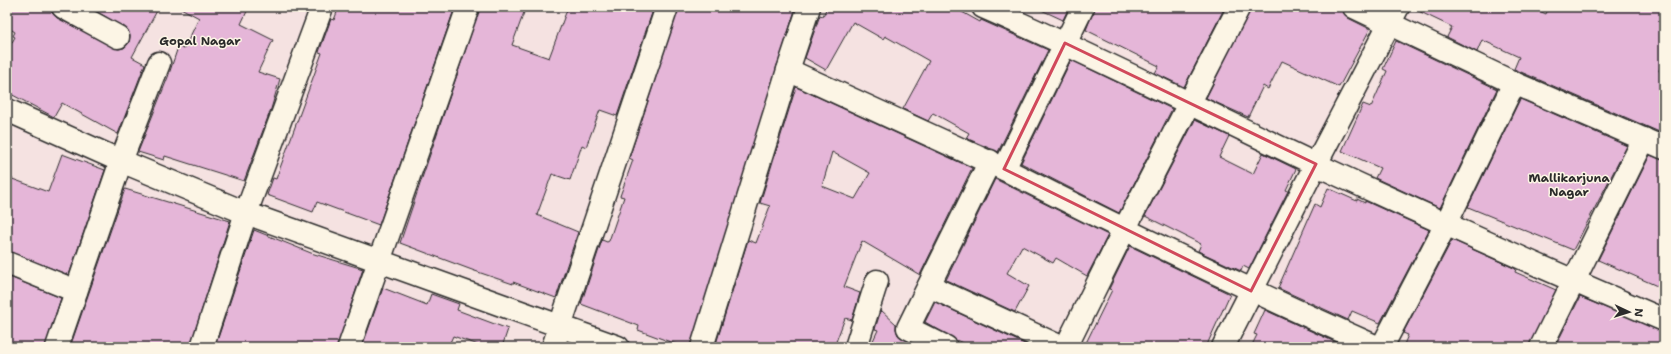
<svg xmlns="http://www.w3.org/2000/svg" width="1671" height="354" viewBox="0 0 1671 354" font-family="'Shantell Sans',sans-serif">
	<rect width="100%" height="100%" fill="#f5e2e1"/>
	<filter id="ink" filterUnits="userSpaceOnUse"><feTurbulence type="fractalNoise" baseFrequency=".025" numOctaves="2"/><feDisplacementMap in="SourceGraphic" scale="8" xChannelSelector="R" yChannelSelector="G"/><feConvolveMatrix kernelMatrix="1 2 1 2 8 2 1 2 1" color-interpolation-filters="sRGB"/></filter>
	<g filter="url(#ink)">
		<!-- building -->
		<g fill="#e5b6d8" stroke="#2b2b2b" fill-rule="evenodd">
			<path d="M7,7H51L52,13L57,18L118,49L124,48L129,43L130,36L128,30L89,7H159L132,57L145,64L118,134L62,103L54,117L7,92V51L15,37L13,36L15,32L7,27Z"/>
			<path d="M179,7H249L241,24L273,40L258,72L280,79L271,109L244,181L165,156L164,160L138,152L168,77L178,47L184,49L199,18Z"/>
			<path d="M339,7H455L379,225L317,202L313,212L267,195L273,178L276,179L322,53L319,52L331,19L334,20Z"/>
			<path d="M480,7H526L512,45L549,58L568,7H654L617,116L600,110L586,147L582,145L570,180L552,174L537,215L578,232L556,298L513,282V284L472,270L400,243Z"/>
			<path d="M679,7H796L690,347H684L638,330L639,326L581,304L602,240L607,242L609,241L624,197L620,196L633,160L629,158Z"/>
			<path d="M827,7H953L980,22L981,20L1048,50L998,152L966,138L969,133L933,113L928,121L903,109L929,61L885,36L883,39L853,22L826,70L805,58L820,15L823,16Z"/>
			<path d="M1035,7H1069L1063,20Z"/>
			<path d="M1095,7H1225L1184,87L1155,73L1159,66L1086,30Z"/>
			<path d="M1251,7H1339L1348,18L1370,29L1339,87L1282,61L1268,89L1263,86L1248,117L1206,98Z"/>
			<path d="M1410,7H1531L1546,14L1549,7H1664V59L1659,71L1664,73V134L1514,69L1519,57L1482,40L1477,52L1447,37L1452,27Z"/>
			<path d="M1396,41L1497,89L1440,208L1375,178L1380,168L1342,151L1363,104L1371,107L1387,71L1383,69Z"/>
			<path d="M1071,60L1172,109L1119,213L1021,163Z"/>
			<path d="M796,87L972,168L920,275L862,241L844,287L860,293L852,320L845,318L834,347H715L748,240L756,243L770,206L760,203ZM832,152L870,173L855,199L822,186Z"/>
			<path d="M1520,99L1627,146L1573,250L1468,207Z"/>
			<path d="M1195,120L1229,136L1219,157L1253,174L1263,153L1296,169L1286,190L1288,191L1249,269L1243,266L1241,271L1198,251L1201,244L1145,216Z"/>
			<path d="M62,154L105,170L69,275L7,251V177L48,192Z"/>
			<path d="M1650,155L1664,160V289L1598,260Z"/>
			<path d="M995,179L1108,235L1087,276L1056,258L1053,263L1022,246L1007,273L1029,286L1015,312L946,280Z"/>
			<path d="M1328,188L1357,201V199L1365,203V201L1429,230L1380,323L1352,311L1348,320L1278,288L1315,204L1320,207Z"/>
			<path d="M125,189L230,221L190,347H70Z"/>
			<path d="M254,230L311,253L363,269L337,347H215Z"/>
			<path d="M1452,240L1516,269L1515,272L1556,290L1529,347H1403L1408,335L1403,333Z"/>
			<path d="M1130,246L1230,294L1206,347H1084L1112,290L1109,289Z"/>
			<path d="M7,276L61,298L45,347H7Z"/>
			<path d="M383,288L427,305L431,294L459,304L457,310L508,329L502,347H484L453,336L448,347H362Z"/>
			<path d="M1580,297L1664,332V347H1555Z"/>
			<path d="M935,302L1031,347H972L956,340L925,322Z"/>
			<path d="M881,310L896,324V329L898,335L918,347H870L878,330L875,329Z"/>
			<path d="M1265,310L1337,343L1336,347H1251L1257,335L1254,334Z"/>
		</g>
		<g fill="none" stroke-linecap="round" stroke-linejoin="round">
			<!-- minor casing -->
			<g stroke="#2b2b2b" stroke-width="25">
				<g id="minor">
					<path d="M63,7L118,37"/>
					<path d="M983,7C1096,56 1205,112 1317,165C1431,218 1547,270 1664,320"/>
					<path d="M1083,7L1004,169C1127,232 1251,291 1377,347"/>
					<path d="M1354,7L1514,83L1664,148"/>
					<path d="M788,70L1004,169"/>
					<path d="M7,110L121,161L246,213L618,347"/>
					<path d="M7,263L76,291"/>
					<path d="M929,286L1061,347"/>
					<path d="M57,347L121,161L159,63"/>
					<path d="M202,347L246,213L322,7"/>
					<path d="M349,347L468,7"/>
					<path d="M553,347L667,7"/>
					<path d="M702,347L788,70L809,7"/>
					<path d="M856,347L877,281"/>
					<path d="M946,347L908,328L990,161"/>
					<path d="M1066,347L1124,230L1239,7"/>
					<path d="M1223,347L1316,164L1398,7"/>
					<path d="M1382,347L1446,224L1514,83"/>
					<path d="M1541,347L1644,139"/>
				</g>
			</g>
			<!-- minor -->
			<use href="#minor" stroke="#fcf5e5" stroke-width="22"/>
		</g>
	</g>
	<!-- marked area -->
	<path fill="none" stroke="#d1495b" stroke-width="3" stroke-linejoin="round" d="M1065,43L1316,164L1251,291L1004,169Z"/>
	<g text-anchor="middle" stroke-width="3" stroke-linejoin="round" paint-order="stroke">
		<!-- neighbourhood labels -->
		<g font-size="12" font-weight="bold" fill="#2b2b2b" stroke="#fcf5e5">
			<text x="200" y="45">Gopal Nagar</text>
			<text x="1569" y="182">Mallikarjuna<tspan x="1569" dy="14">Nagar</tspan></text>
		</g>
	</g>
	<!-- margin -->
	<rect width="1671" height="354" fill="none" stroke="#fcf5e5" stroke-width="24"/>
	<rect x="12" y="12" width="1647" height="330" fill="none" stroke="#2b2b2b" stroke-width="1.5" filter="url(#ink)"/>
	<!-- north arrow -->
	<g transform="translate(1629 312) rotate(94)" stroke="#fcf5e5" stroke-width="3" paint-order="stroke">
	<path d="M0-3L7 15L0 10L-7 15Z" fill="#2b2b2b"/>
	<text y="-6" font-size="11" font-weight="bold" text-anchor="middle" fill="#2b2b2b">N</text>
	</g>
</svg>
